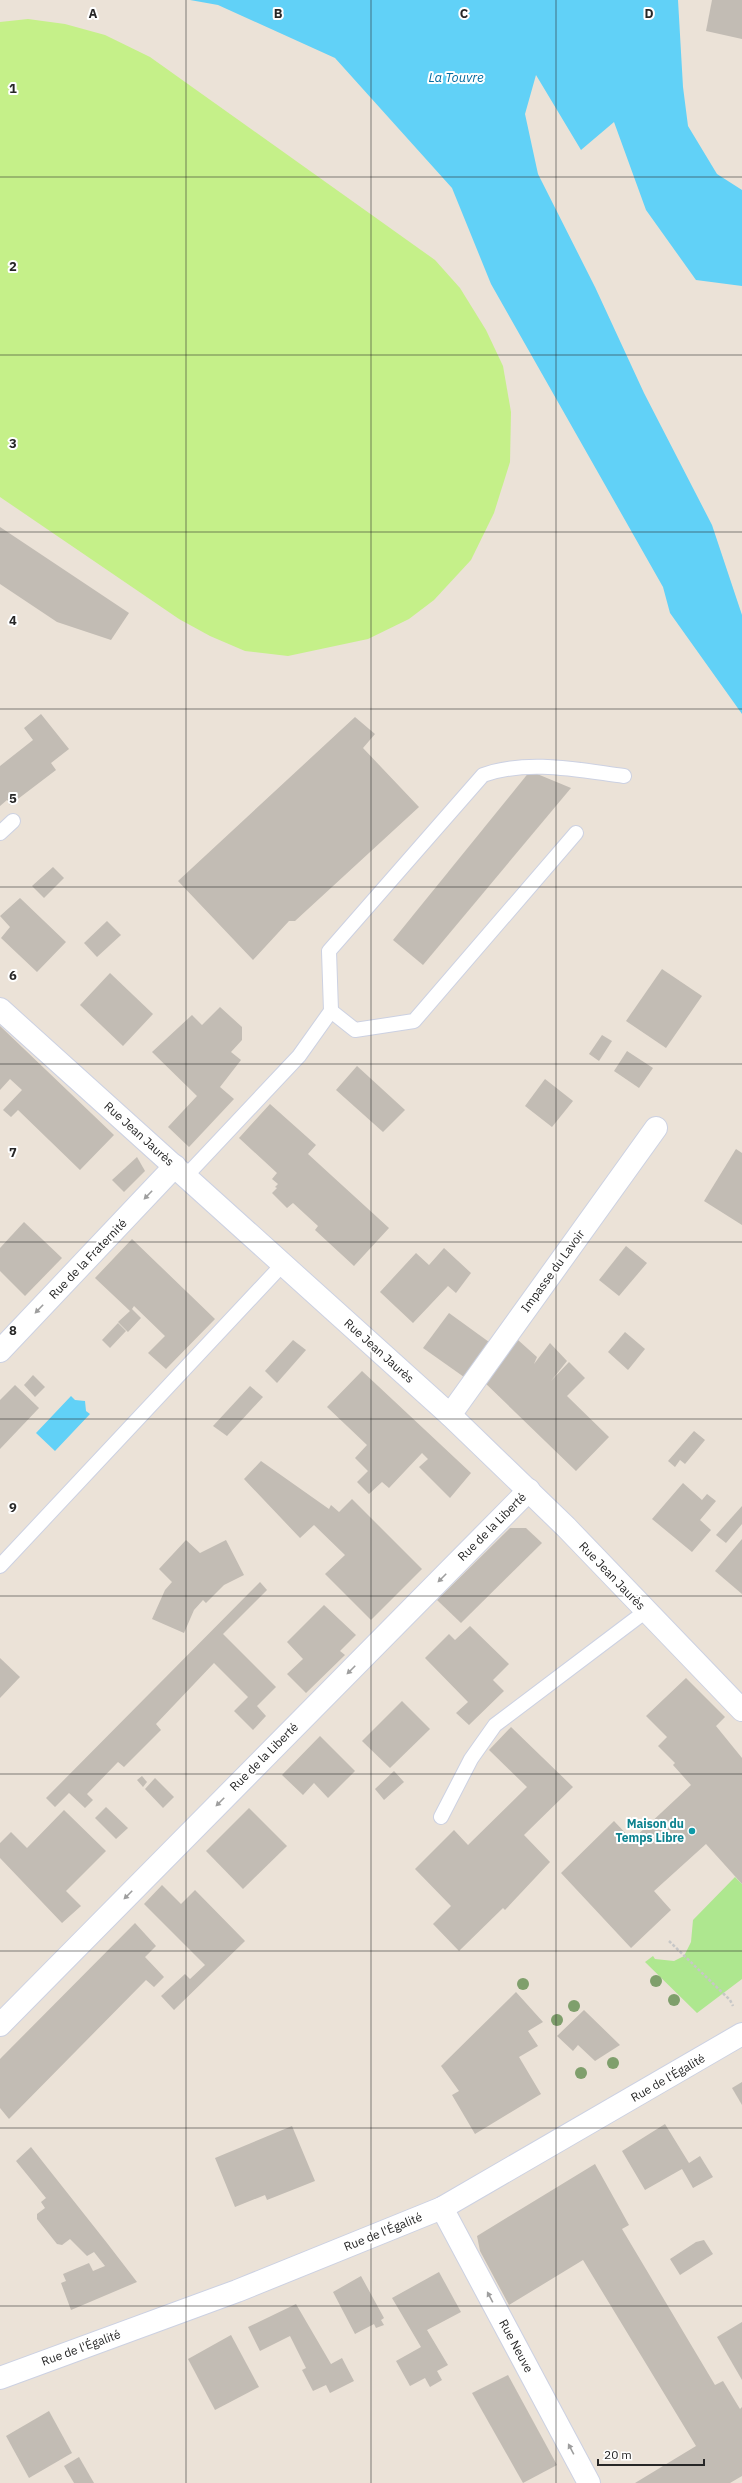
<svg xmlns="http://www.w3.org/2000/svg" width="742" height="2483" viewBox="0 0 742 2483" font-family="'IBM Plex Sans',sans-serif">
	<rect width="100%" height="100%" fill="#ebe2d7"/>
	<!-- green -->
	<path fill="#aee78f" d="M735,1877L742,1884V1979L697,2013L645,1962L653,1956L655,1959L674,1961L684,1956L691,1942L693,1920Z"/>
	<!-- pitch -->
	<path fill="#c5f089" d="M28,19L65,24L105,35L150,57L435,260L460,288L486,330L503,366L511,412L510,462L494,513L471,560L434,600L409,619L368,639L288,656L245,651L210,636L179,619L0,497V22Z"/>
	<!-- water -->
	<g fill="#61d1f7">
		<path d="M190,0H678L683,87L688,126L717,174L742,190V286L696,280L646,210L614,122L581,150L536,75L525,114L538,174L595,287L644,393L712,525L742,615V714L670,613L663,587L491,284L452,188L335,58L218,5Z"/>
		<path d="M71,1396L75,1400L85,1401L86,1411L90,1414L55,1451L36,1433Z"/>
	</g>
	<!-- building -->
	<g fill="#c2bcb4">
		<path d="M712,0H742V39L706,31Z"/>
		<path d="M0,527L129,613L111,640L57,622L0,584Z"/>
		<path d="M41,714L69,749L51,763L56,770L10,805L7,800L0,806V766L33,740L24,728Z"/>
		<path d="M355,717L375,734L363,748L419,807L295,921H289L253,960L178,881Z"/>
		<path d="M530,771L571,788L423,965L393,940Z"/>
		<path d="M53,867L64,878L44,898L32,886Z"/>
		<path d="M20,898L66,942L37,972L1,938L10,927L0,916Z"/>
		<path d="M107,921L121,935L97,957L84,943Z"/>
		<path d="M662,969L702,996L666,1048L626,1021Z"/>
		<path d="M110,973L153,1014L123,1046L80,1005Z"/>
		<path d="M220,1007L242,1027V1040L231,1052L241,1060L220,1087L234,1099L189,1147L168,1127L197,1096L152,1052L192,1015L202,1025Z"/>
		<path d="M0,1026L114,1135L80,1170L18,1110L11,1117L3,1110L22,1090L10,1079L0,1090Z"/>
		<path d="M602,1035L612,1041L599,1061L589,1054Z"/>
		<path d="M627,1051L653,1068L639,1088L614,1071Z"/>
		<path d="M357,1066L405,1110L383,1132L336,1090Z"/>
		<path d="M545,1079L573,1101L552,1127L525,1106Z"/>
		<path d="M270,1104L316,1145L308,1154L389,1228L354,1266L315,1230L318,1226L293,1203L287,1208L272,1193L277,1188L275,1187L278,1184L272,1179L277,1173L239,1138Z"/>
		<path d="M736,1149L742,1153V1225L704,1201Z"/>
		<path d="M137,1157L145,1171L124,1192L112,1180Z"/>
		<path d="M24,1222L62,1258L25,1296L0,1271V1248Z"/>
		<path d="M132,1239L215,1319L166,1369L148,1353L165,1336L134,1306L132,1309L141,1318L128,1332L118,1322L130,1311L95,1278Z"/>
		<path d="M626,1246L647,1263L619,1296L599,1280Z"/>
		<path d="M444,1248L471,1273L456,1293L448,1286L413,1323L380,1292L416,1253L429,1265Z"/>
		<path d="M449,1313L489,1342L464,1377L423,1348Z"/>
		<path d="M118,1323L126,1331L110,1348L102,1340Z"/>
		<path d="M625,1332L645,1349L628,1370L608,1352Z"/>
		<path d="M293,1340L306,1350L277,1383L265,1371Z"/>
		<path d="M511,1340H518L537,1357L534,1364L550,1343L567,1361L551,1381L569,1362L585,1378L567,1396L609,1437L576,1471L482,1380Z"/>
		<path d="M362,1371L471,1473L450,1498L419,1467L428,1459L422,1453L389,1488L382,1482L369,1494L357,1482L368,1471L355,1458L367,1445L327,1407Z"/>
		<path d="M33,1375L45,1387L35,1397L24,1385Z"/>
		<path d="M15,1385L39,1408L0,1449V1400Z"/>
		<path d="M250,1386L263,1397L227,1436L213,1426Z"/>
		<path d="M694,1431L705,1440L685,1464L680,1460L675,1467L668,1461Z"/>
		<path d="M261,1461L329,1509L331,1505L339,1512L352,1499L422,1569L371,1620L325,1574L345,1555L314,1525L300,1538L244,1479Z"/>
		<path d="M683,1483L702,1500L707,1494L716,1501L700,1520L711,1530L692,1552L652,1519Z"/>
		<path d="M742,1506V1524L726,1543L716,1535Z"/>
		<path d="M510,1528H526L542,1543L461,1623L437,1600Z"/>
		<path d="M742,1539V1594L715,1571Z"/>
		<path d="M186,1540L200,1553L226,1540L244,1575L224,1585L206,1603L203,1600L194,1610L184,1633L152,1619L165,1590L172,1582L159,1569Z"/>
		<path d="M260,1582L267,1590L223,1634L276,1687L257,1706L266,1716L253,1730L234,1711L248,1697L214,1663L156,1724L161,1730L124,1767L118,1762L87,1794L93,1800L85,1808L69,1793L55,1807L46,1798Z"/>
		<path d="M324,1605L356,1635L340,1651L345,1655L306,1693L287,1674L303,1659L287,1642Z"/>
		<path d="M470,1626L509,1664L493,1680L504,1691L469,1725L456,1713L468,1702L425,1658L449,1634L455,1640Z"/>
		<path d="M0,1658L20,1677L0,1698Z"/>
		<path d="M686,1678L725,1717L716,1726L742,1758V1884L706,1844L654,1891L671,1910L631,1948L561,1873L614,1821L632,1840L691,1785L673,1765L675,1763L658,1746L667,1737L646,1716Z"/>
		<path d="M402,1701L430,1729L390,1768L362,1741Z"/>
		<path d="M511,1727L573,1787L524,1835L550,1862L505,1910L503,1908L459,1951L433,1924L451,1906L415,1869L454,1830L468,1845L527,1787L489,1750Z"/>
		<path d="M320,1736L355,1771L328,1798L314,1783L303,1795L282,1775Z"/>
		<path d="M394,1771L404,1782L384,1800L375,1789Z"/>
		<path d="M142,1776L147,1782L143,1787L137,1780Z"/>
		<path d="M155,1778L174,1797L163,1808L145,1789Z"/>
		<path d="M106,1807L128,1828L116,1839L95,1818Z"/>
		<path d="M249,1808L287,1846L243,1889L206,1851Z"/>
		<path d="M64,1810L106,1851L66,1891L81,1906L62,1923L0,1858V1843L11,1832L27,1848Z"/>
		<path d="M162,1885L181,1904L195,1890L245,1941L174,2010L161,1996L185,1974L190,1979L205,1965L144,1904Z"/>
		<path d="M135,1923L156,1946L145,1957L164,1977L154,1987L146,1980L9,2119L0,2108V2059Z"/>
		<path d="M516,1992L543,2022L528,2031L538,2046L519,2057L541,2094L475,2134L452,2095L459,2091L441,2066Z"/>
		<path d="M584,2010L620,2045L595,2061L578,2045L573,2051L557,2036Z"/>
		<path d="M742,2082V2105L732,2088Z"/>
		<path d="M665,2124L689,2163L700,2156L713,2177L693,2188L682,2169L645,2190L622,2151Z"/>
		<path d="M292,2126L315,2181L267,2200L265,2195L235,2207L215,2158Z"/>
		<path d="M31,2147L107,2243L137,2282L71,2310L61,2283L66,2281L63,2274L89,2263L93,2271L105,2266L94,2252L87,2256L70,2239L62,2245L57,2244L37,2219V2214L45,2208L41,2202L46,2198L16,2161Z"/>
		<path d="M595,2164L629,2225L622,2229L715,2385L723,2381L740,2409L742,2407V2476L730,2483H635L696,2446L583,2260L509,2305L480,2251L477,2236Z"/>
		<path d="M704,2240L713,2254L680,2275L670,2259L696,2242Z"/>
		<path d="M439,2272L461,2312L427,2330L448,2365L437,2371L442,2380L430,2387L425,2378L410,2386L396,2361L421,2347L392,2298Z"/>
		<path d="M361,2276L384,2318L381,2320L384,2325L376,2328L374,2324L355,2334L333,2292Z"/>
		<path d="M296,2304L331,2364L342,2358L354,2381L330,2393L326,2385L313,2391L302,2370L306,2368L290,2336L260,2351L248,2327Z"/>
		<path d="M742,2322V2380L717,2337Z"/>
		<path d="M231,2335L259,2387L215,2410L188,2359Z"/>
		<path d="M508,2375L557,2465L523,2483L472,2393Z"/>
		<path d="M49,2411L72,2453L29,2478L6,2436Z"/>
		<path d="M79,2457L94,2483H74L64,2466Z"/>
	</g>
	<g fill="none" stroke-linecap="round" stroke-linejoin="round">
		<!-- service casing -->
		<g stroke="#ccd1e2" stroke-width="16">
			<g id="service">
				<path d="M0,833L13,821"/>
				<path d="M331,1011L355,1030L414,1021L576,833"/>
				<path d="M186,1176L299,1056L331,1011L329,951L483,775C528,759 578,770 624,776"/>
				<path d="M0,1566L283,1264"/>
				<path d="M441,1817L471,1759L495,1725L646,1611"/>
			</g>
		</g>
		<!-- minor casing -->
		<g stroke="#ccd1e2" stroke-width="24">
			<g id="minor">
				<path d="M0,1009L450,1415L566,1527L742,1710"/>
				<path d="M0,1351L175,1166"/>
				<path d="M450,1415L656,1128"/>
				<path d="M0,2025L529,1490"/>
				<path d="M442,2208L589,2483"/>
			</g>
		</g>
		<!-- tertiary casing -->
		<g stroke="#ccd1e2" stroke-width="24">
			<path id="tertiary" d="M0,2378L237,2291L442,2208L742,2034"/>
		</g>
		<!-- path -->
		<path stroke="#c7c7c7" stroke-width="2.5" stroke-dasharray="3 2" stroke-linecap="butt" d="M669,1941L730,2000L733,2006"/>
		<!-- service -->
		<use href="#service" stroke="#fff" stroke-width="14"/>
		<!-- minor -->
		<use href="#minor" stroke="#fff" stroke-width="22"/>
		<!-- tertiary -->
		<use href="#tertiary" stroke="#fff" stroke-width="22"/>
	</g>
	<!-- trees -->
	<g fill="#7f9f6c">
		<circle cx="656" cy="1981" r="6"/>
		<circle cx="523" cy="1984" r="6"/>
		<circle cx="674" cy="2000" r="6"/>
		<circle cx="574" cy="2006" r="6"/>
		<circle cx="557" cy="2020" r="6"/>
		<circle cx="613" cy="2063" r="6"/>
		<circle cx="581" cy="2073" r="6"/>
	</g>
	<!-- one-way arrows -->
	<defs><path id="oneway-solid" d="M-6-.8H1V-3.2L6.5 0L1 3.2V.8H-6Z"/></defs>
	<g fill="#9e9e9e">
		<use href="#oneway-solid" transform="translate(148 1195) rotate(134)"/>
		<use href="#oneway-solid" transform="translate(39 1309) rotate(134)"/>
		<use href="#oneway-solid" transform="translate(442 1578) rotate(135)"/>
		<use href="#oneway-solid" transform="translate(351 1670) rotate(135)"/>
		<use href="#oneway-solid" transform="translate(220 1802) rotate(135)"/>
		<use href="#oneway-solid" transform="translate(128 1895) rotate(135)"/>
		<use href="#oneway-solid" transform="translate(490 2297) rotate(-118)"/>
		<use href="#oneway-solid" transform="translate(571 2449) rotate(-118)"/>
	</g>
	<!-- grid -->
	<path fill="none" stroke="#272727" stroke-width="1" stroke-opacity="0.55" d="M186,0V2483M371,0V2483M556,0V2483M0,177H742M0,355H742M0,532H742M0,709H742M0,887H742M0,1064H742M0,1242H742M0,1419H742M0,1596H742M0,1774H742M0,1951H742M0,2128H742M0,2306H742"/>
	<!-- markers -->
	<circle fill="#0f9aa8" stroke="#fff" stroke-width="1.5" cx="692" cy="1831" r="4"/>
	<g text-anchor="middle" stroke-width="4" stroke-linejoin="round" paint-order="stroke">
		<!-- street labels -->
		<g font-size="12" fill="#272727" stroke="#fff">
			<text transform="translate(139 1134) rotate(42)" y="4">Rue Jean Jaurès</text>
			<text transform="translate(88 1259) rotate(-46)" y="4">Rue de la Fraternité</text>
			<text transform="translate(553 1271) rotate(-54)" y="4">Impasse du Lavoir</text>
			<text transform="translate(379 1351) rotate(42)" y="4">Rue Jean Jaurès</text>
			<text transform="translate(492 1527) rotate(-45)" y="4">Rue de la Liberté</text>
			<text transform="translate(612 1576) rotate(46)" y="4">Rue Jean Jaurès</text>
			<text transform="translate(264 1757) rotate(-45)" y="4">Rue de la Liberté</text>
			<text transform="translate(668 2078) rotate(-30)" y="4">Rue de l'Égalité</text>
			<text transform="translate(383 2232) rotate(-22)" y="4">Rue de l'Égalité</text>
			<text transform="translate(516 2346) rotate(62)" y="4">Rue Neuve</text>
			<text transform="translate(81 2348) rotate(-20)" y="4">Rue de l'Égalité</text>
		</g>
		<!-- culture labels -->
		<g font-size="12" font-weight="bold" fill="#0d838f" stroke="#fff" text-anchor="end">
			<text x="684" y="1828">Maison du<tspan x="684" dy="14">Temps Libre</tspan></text>
		</g>
		<!-- water labels -->
		<g font-size="13" font-style="italic" fill="#036c9f" stroke="#fff">
			<text x="456" y="82">La Touvre</text>
		</g>
	</g>
	<g font-size="13" text-anchor="middle" font-weight="bold" fill="#272727" stroke="#fff" stroke-width="4" stroke-linejoin="round" paint-order="stroke">
		<text x="93" y="18">A</text>
		<text x="278" y="18">B</text>
		<text x="464" y="18">C</text>
		<text x="649" y="18">D</text>
		<text x="13" y="93">1</text>
		<text x="13" y="271">2</text>
		<text x="13" y="448">3</text>
		<text x="13" y="625">4</text>
		<text x="13" y="803">5</text>
		<text x="13" y="980">6</text>
		<text x="13" y="1157">7</text>
		<text x="13" y="1335">8</text>
		<text x="13" y="1512">9</text>
	</g>
	<!-- scale -->
	<path d="M598 2459v6h106v-6" fill="none" stroke="#272727" stroke-width="2"/>
	<text x="604" y="2459" font-size="12" fill="#272727" stroke="#ffffff" stroke-width="3" paint-order="stroke">20 m</text>
</svg>
